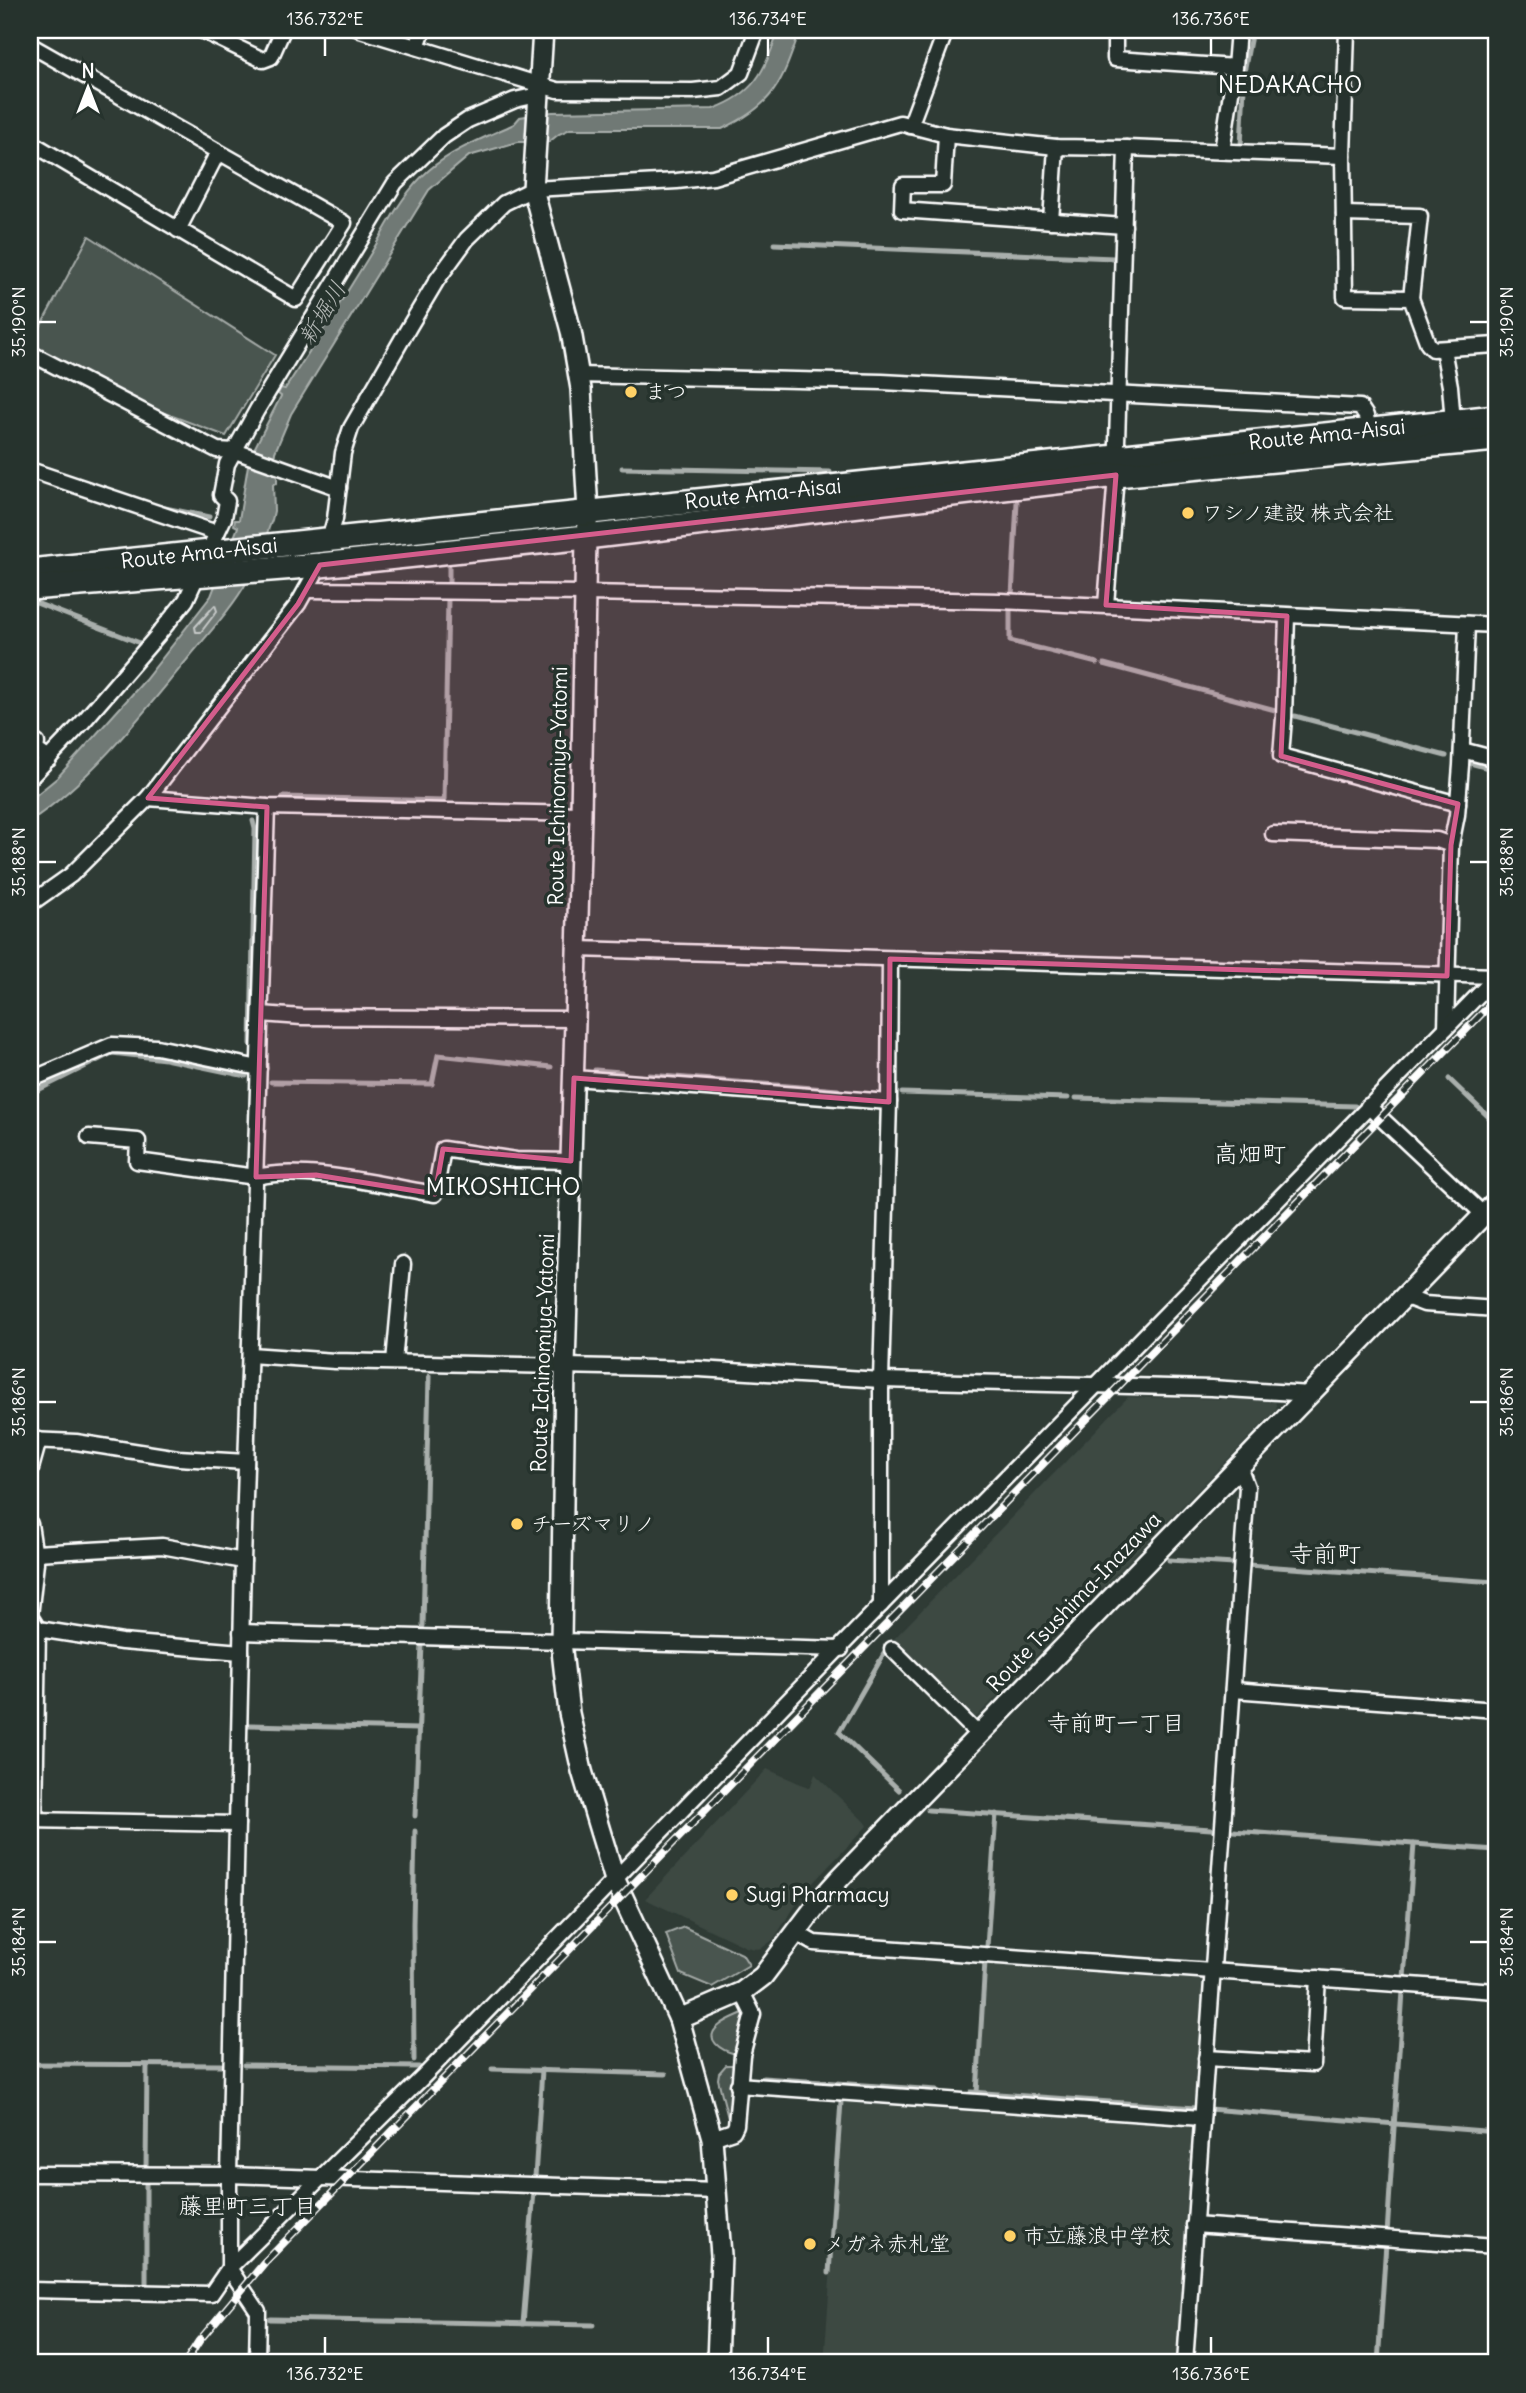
<svg xmlns="http://www.w3.org/2000/svg" width="1526" height="2393" viewBox="0 0 1526 2393" font-family="Delius,'Klee One',sans-serif">
	<rect width="100%" height="100%" fill="#2f3b35"/>
	<filter id="ink" filterUnits="userSpaceOnUse"><feTurbulence type="fractalNoise" baseFrequency=".0143" numOctaves="2"/><feDisplacementMap in="SourceGraphic" scale="14" xChannelSelector="R" yChannelSelector="G"/><feConvolveMatrix kernelMatrix="1 2 1 2 8 2 1 2 1" color-interpolation-filters="sRGB"/></filter>
	<g filter="url(#ink)">
		<!-- built -->
		<g fill="#3c4842">
			<path d="M1128,1397L1275,1400L1277,1409L971,1723L890,1643Z"/>
			<path d="M767,1769L810,1788L815,1774L868,1825L806,1890L773,1940L762,1948L756,1949L746,1947L645,1899Z"/>
			<path d="M988,1958L1200,1973L1205,1979L1179,2363H824L843,2099L978,2108Z"/>
		</g>
		<!-- green -->
		<g fill="#4a544f" stroke="#a4aaa7" stroke-width="2">
			<path d="M89,236L275,355L226,436L143,405L30,350V346Z"/>
			<path d="M684,1927L742,1954L749,1965L712,1987L681,1974L666,1934Z"/>
			<path d="M745,2012L736,2054C722,2051 701,2039 720,2025C727,2019 737,2016 745,2012Z"/>
			<path d="M726,2065H733L729,2122L718,2079L719,2073Z"/>
		</g>
		<!-- water -->
		<path fill="#707975" stroke="#a9afac" stroke-width="2" d="M779,30H800C782,82 775,105 722,129H570L559,134L549,142H518L469,156L429,190L291,414L275,452L273,474H277V483L273,484L274,511L272,520C264,540 258,561 248,580C233,607 210,632 190,656C145,711 89,783 30,821V800L57,778L145,680L211,596L238,527L234,525L235,520H239L249,459L281,396L278,394L281,388L285,389C313,346 341,302 368,258C387,227 401,194 429,170C454,149 484,138 514,124L520,117L552,112L713,109C757,93 764,70 779,30Z"/>
		<g fill="none" stroke-linecap="round" stroke-linejoin="round">
			<!-- shore -->
			<path stroke="#c6c9c8" stroke-width="2" d="M215,605L217,611L201,632H196L195,627Z"/>
			<!-- stream -->
			<g stroke="#a9afac" stroke-width="5">
				<path d="M1241,146L1245,67L1252,30"/>
				<path d="M774,244L1114,258"/>
				<path d="M622,468L830,472"/>
				<path d="M160,507L209,517"/>
				<path d="M449,567V584"/>
				<path d="M1012,596L1017,502"/>
				<path d="M31,601L140,643"/>
				<path d="M1010,608V641L1097,663"/>
				<path d="M1104,664L1279,711"/>
				<path d="M1295,716L1446,756"/>
				<path d="M1470,763L1496,770"/>
				<path d="M283,797L444,801L448,598"/>
				<path d="M251,1044L255,829L253,821"/>
				<path d="M595,1070L621,1072"/>
				<path d="M649,1075L838,1090"/>
				<path d="M1449,1079L1496,1124"/>
				<path d="M271,1082L432,1084L438,1055L551,1067"/>
				<path d="M902,1093L1068,1098"/>
				<path d="M30,1094L112,1053L165,1059L246,1076"/>
				<path d="M1076,1098L1355,1106"/>
				<path d="M1169,1560L1234,1564"/>
				<path d="M1248,1565L1496,1582"/>
				<path d="M423,1626L429,1376"/>
				<path d="M885,1652L839,1732L899,1790"/>
				<path d="M249,1725L419,1729"/>
				<path d="M928,1810L1211,1829"/>
				<path d="M415,1816L422,1644"/>
				<path d="M1233,1831L1496,1850"/>
				<path d="M987,1947L996,1814"/>
				<path d="M1404,1978L1414,1844"/>
				<path d="M414,2060L413,1924L415,1831"/>
				<path d="M30,2064L221,2065"/>
				<path d="M244,2065L419,2067"/>
				<path d="M492,2069L666,2074"/>
				<path d="M763,2078L937,2090"/>
				<path d="M971,2092L1195,2108"/>
				<path d="M977,2093L985,1962"/>
				<path d="M1209,2109L1496,2132"/>
				<path d="M146,2170L147,2065"/>
				<path d="M535,2177L542,2070"/>
				<path d="M1387,2234L1403,1991"/>
				<path d="M829,2273L841,2101"/>
				<path d="M146,2286V2179"/>
				<path d="M270,2319L593,2325"/>
				<path d="M523,2324L534,2191"/>
				<path d="M1378,2363L1386,2243"/>
			</g>
			<!-- minor casing -->
			<g stroke="#fff" stroke-width="19">
				<g id="minor">
					<path d="M201,30L263,60L271,57L283,30"/>
					<path d="M360,30L557,90L693,91L721,88L741,73L757,30"/>
					<path d="M1115,30V59L1235,67L1238,30"/>
					<path d="M1347,30L1343,156L1345,297L1411,298L1428,344L1433,349L1496,345"/>
					<path d="M30,45L344,223L296,299L30,142"/>
					<path d="M417,47L423,30"/>
					<path d="M910,126L946,30"/>
					<path d="M946,135L943,185H903L902,210L1124,226"/>
					<path d="M1222,151L1235,67"/>
					<path d="M1344,214L1420,216L1411,298"/>
					<path d="M1051,221L1056,147"/>
					<path d="M178,230L218,152"/>
					<path d="M1443,349L1450,386L1453,422"/>
					<path d="M30,353L217,450L235,451L339,488"/>
					<path d="M578,375L882,382L1360,407L1366,416L1369,431"/>
					<path d="M30,470L217,533"/>
					<path d="M329,540L335,519L343,453L351,428L409,327L437,280L467,239L504,203L533,189L677,181L713,177L900,123L946,135L1056,147L1126,148L1343,156"/>
					<path d="M208,552L224,518L227,501L221,495L227,464L257,410L395,183L444,136L468,120L515,100L538,95"/>
					<path d="M306,590L585,593L1001,601L1496,625"/>
					<path d="M1106,605L1116,475L1126,148"/>
					<path d="M1287,616L1284,718L1281,756L1458,804"/>
					<path d="M30,740L37,743L36,750L49,759"/>
					<path d="M1462,750L1496,759"/>
					<path d="M30,778L82,723L157,636L186,600L198,574"/>
					<path d="M148,798L267,807L581,814"/>
					<path d="M1273,834L1437,840L1451,845"/>
					<path d="M30,904L71,875L148,798L298,604L320,565"/>
					<path d="M577,949L1496,976"/>
					<path d="M261,1014L302,1017L575,1019"/>
					<path d="M1446,1028L1451,845L1457,815L1461,765L1467,624"/>
					<path d="M574,1078L889,1102"/>
					<path d="M30,1080L112,1045L157,1047L259,1068"/>
					<path d="M1368,1106L1484,1215"/>
					<path d="M89,1137L138,1141L137,1161L256,1177C305,1165 384,1186 435,1194L443,1149L516,1160L571,1161"/>
					<path d="M1406,1297L1424,1304L1496,1309"/>
					<path d="M250,1355L335,1361L699,1369L881,1380L1211,1388L1310,1394"/>
					<path d="M394,1362L403,1264"/>
					<path d="M30,1440L76,1442L178,1458L246,1462"/>
					<path d="M30,1472L39,1440"/>
					<path d="M30,1524L36,1563L30,1616"/>
					<path d="M35,1553L162,1546L243,1561"/>
					<path d="M881,1605V1380L889,1102L890,959"/>
					<path d="M30,1616L38,1629L35,1820"/>
					<path d="M38,1629L122,1642L241,1652"/>
					<path d="M241,1632L841,1649"/>
					<path d="M892,1649L978,1734"/>
					<path d="M1233,1690L1496,1710"/>
					<path d="M30,1820L237,1824"/>
					<path d="M795,1932L814,1943L1496,1991"/>
					<path d="M1206,2058L1313,2064L1318,1978"/>
					<path d="M738,2085L1201,2118"/>
					<path d="M712,2138L733,2131L736,2125L742,2055L753,2014L742,1992"/>
					<path d="M30,2174L229,2175L717,2191"/>
					<path d="M1194,2225L1496,2246"/>
					<path d="M30,2290L211,2294L229,2268L422,2078L881,1605L1496,977"/>
					<path d="M257,2363L258,2311L229,2268V2175L243,1561L267,807"/>
					<path d="M1185,2363L1247,1487L1239,1466"/>
				</g>
			</g>
			<!-- secondary casing -->
			<g stroke="#fff" stroke-width="24">
				<g id="secondary">
					<path d="M543,30L533,189L571,331L581,389L588,512L586,537L581,814L565,1367L561,1642L569,1713L582,1771L600,1831L615,1880L679,2019L712,2138L721,2255L717,2363"/>
					<path d="M679,2019L742,1992L763,1976L822,1898L840,1878L1496,1202"/>
				</g>
			</g>
			<!-- primary casing -->
			<g stroke="#fff" stroke-width="28">
				<g id="primary">
					<path id="s1" d="M30,571L1496,417"/>
					<path d="M30,588L320,565L586,537L1116,475L1496,439"/>
				</g>
			</g>
			<!-- minor -->
			<use href="#minor" stroke="#26332d" stroke-width="14"/>
			<!-- secondary -->
			<use href="#secondary" stroke="#26332d" stroke-width="19"/>
			<!-- primary -->
			<use href="#primary" stroke="#26332d" stroke-width="23"/>
			<!-- rail casing -->
			<g stroke="#fff" stroke-width="8">
				<path id="rail" d="M185,2363L199,2341L265,2262L1496,999"/>
			</g>
			<!-- rail -->
			<use href="#rail" stroke="#26332d" stroke-width="5" stroke-dasharray="16" stroke-linecap="butt"/>
		</g>
	</g>
	<!-- marked area -->
	<path fill="#d45d8c" fill-opacity="0.2" stroke="#d45d8c" stroke-width="5" stroke-linejoin="round" d="M1116,475L1106,605L1287,616L1281,756L1458,804L1451,845L1447,976L890,959L889,1102L574,1078L571,1161L443,1149L435,1194L316,1175L256,1177L267,807L148,798L298,604L320,565Z"/>
	<!-- ticks -->
	<path fill="none" stroke="#fff" stroke-width="2.5" d="M325,38V56M768,38V56M1211,38V56M38,322H56M1470,322H1488M38,862H56M1470,862H1488M38,1402H56M1470,1402H1488M38,1942H56M1470,1942H1488M325,2337V2354M768,2337V2354M1211,2337V2354"/>
	<!-- markers -->
	<g fill="#ffd166" stroke="#26332d" stroke-width="2.5">
		<circle cx="631" cy="392" r="7"/>
		<circle cx="1188" cy="513" r="7"/>
		<circle cx="517" cy="1524" r="7"/>
		<circle cx="732" cy="1895" r="7"/>
		<circle cx="1010" cy="2236" r="7"/>
		<circle cx="810" cy="2244" r="7"/>
	</g>
	<g text-anchor="middle" stroke-width="7" stroke-linejoin="round" paint-order="stroke">
		<!-- poi labels -->
		<g font-size="21" fill="#fff" stroke="#26332d" text-anchor="start">
			<text x="645" y="399">まつ</text>
			<text x="1202" y="520">ワシノ建設 株式会社</text>
			<text x="531" y="1531">チーズマリノ</text>
			<text x="746" y="1902">Sugi Pharmacy</text>
			<text x="1024" y="2243">市立藤浪中学校</text>
			<text x="824" y="2251">メガネ赤札堂</text>
		</g>
		<!-- street labels -->
		<g font-size="21" fill="#fff" stroke="#26332d">
			<text dy="7" stroke="none"><textPath href="#s1" startOffset="1304">Route Ama-Aisai</textPath></text>
			<text dy="7" stroke="none"><textPath href="#s1" startOffset="737">Route Ama-Aisai</textPath></text>
			<text dy="7" stroke="none"><textPath href="#s1" startOffset="170">Route Ama-Aisai</textPath></text>
			<text transform="translate(558 786) rotate(-89)" y="7">Route Ichinomiya-Yatomi</text>
			<text transform="translate(543 1353) rotate(-88)" y="7">Route Ichinomiya-Yatomi</text>
			<text transform="translate(1074 1602) rotate(-46)" y="7">Route Tsushima-Inazawa</text>
		</g>
		<!-- water labels -->
		<g font-size="23" font-style="italic" fill="#b8bcba" stroke="#26332d">
			<text transform="translate(322 313) rotate(-59)" y="8">新堀川</text>
		</g>
		<!-- neighbourhood labels -->
		<g font-size="23" fill="#fff" stroke="#26332d">
			<text x="1116" y="1731">寺前町一丁目</text>
			<text x="248" y="2214">藤里町三丁目</text>
		</g>
		<!-- quarter labels -->
		<g font-size="24" fill="#fff" stroke="#26332d">
			<text x="1290" y="93">NEDAKACHO</text>
			<text x="1250" y="1162">高畑町</text>
			<text x="503" y="1195">MIKOSHICHO</text>
			<text x="1325" y="1562">寺前町</text>
		</g>
	</g>
	<!-- margin -->
	<rect width="1526" height="2393" fill="none" stroke="#26332d" stroke-width="77"/>
	<!-- north arrow -->
	<g transform="translate(88 88)" stroke="#26332d" stroke-width="5" paint-order="stroke">
	<path d="M0-5L12 26L0 18L-12 26Z" fill="#ffffff"/>
	<text y="-10" font-size="19" font-weight="bold" text-anchor="middle" fill="#ffffff">N</text>
	</g>
	<rect x="38" y="38" width="1450" height="2316" fill="none" stroke="#fff" stroke-width="2.5"/>
	<g font-size="18" text-anchor="middle" fill="#fff">
		<text x="325" y="25">136.732°E</text>
		<text x="768" y="25">136.734°E</text>
		<text x="1211" y="25">136.736°E</text>
		<text transform="translate(19 322) rotate(-90)" y="6">35.190°N</text>
		<text transform="translate(1507 322) rotate(-90)" y="6">35.190°N</text>
		<text transform="translate(19 862) rotate(-90)" y="6">35.188°N</text>
		<text transform="translate(1507 862) rotate(-90)" y="6">35.188°N</text>
		<text transform="translate(19 1402) rotate(-90)" y="6">35.186°N</text>
		<text transform="translate(1507 1402) rotate(-90)" y="6">35.186°N</text>
		<text transform="translate(19 1942) rotate(-90)" y="6">35.184°N</text>
		<text transform="translate(1507 1942) rotate(-90)" y="6">35.184°N</text>
		<text x="325" y="2380">136.732°E</text>
		<text x="768" y="2380">136.734°E</text>
		<text x="1211" y="2380">136.736°E</text>
	</g>
</svg>
